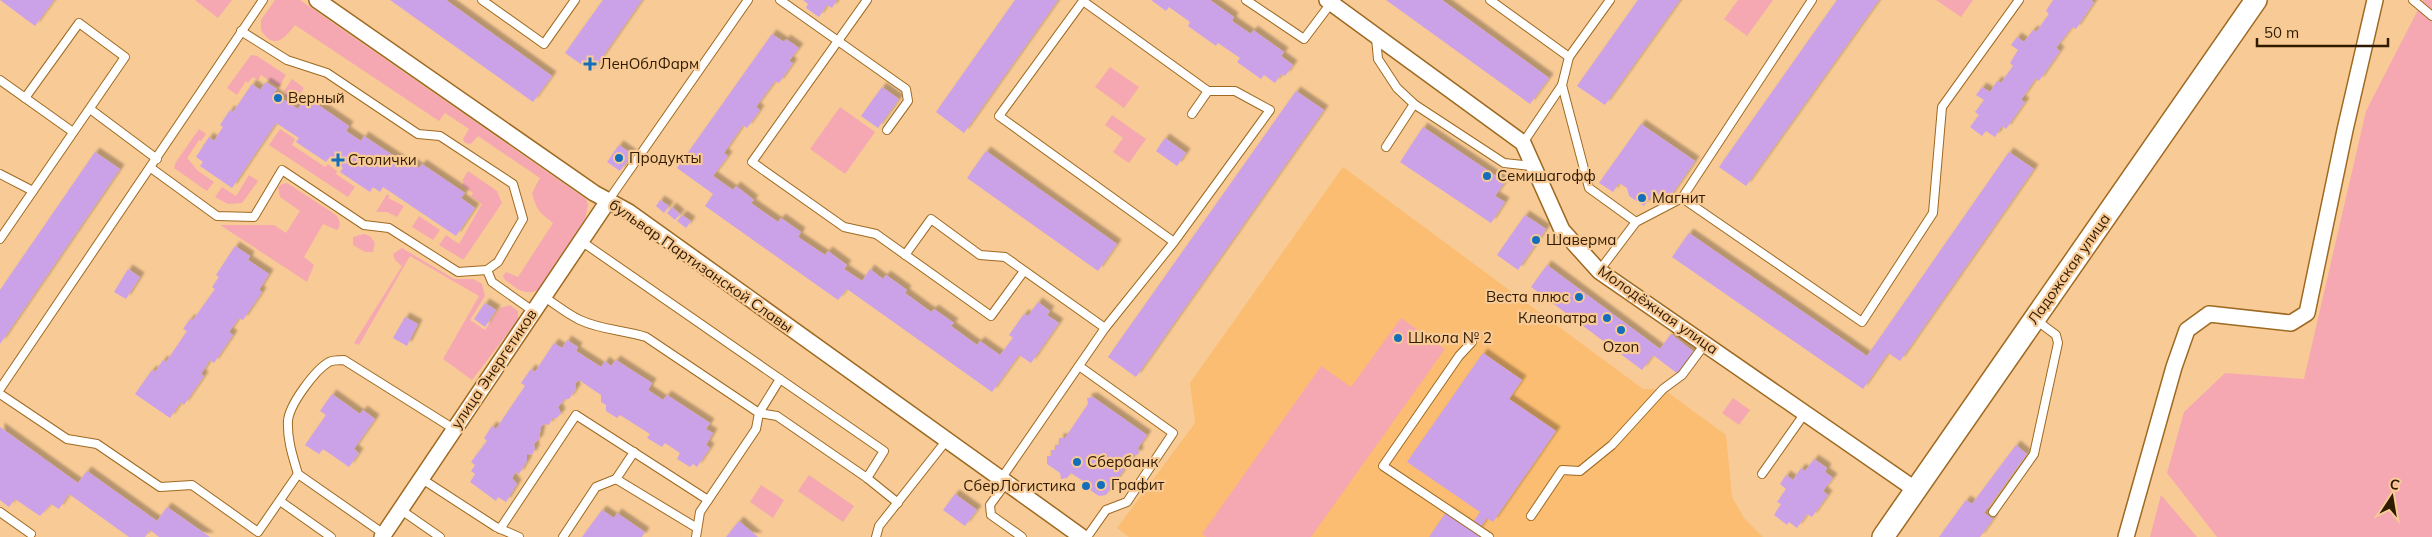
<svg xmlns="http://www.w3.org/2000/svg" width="2432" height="537" viewBox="0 0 2432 537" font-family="Mulish,sans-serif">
	<defs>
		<filter id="shadow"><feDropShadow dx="4.5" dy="-4.5" stdDeviation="1" flood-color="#0004"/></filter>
	</defs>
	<rect width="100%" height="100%" fill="#f8ca95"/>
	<!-- built -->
	<path fill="#fbbd71" d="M1343,167L1643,389H1663L1726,435L1732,497L1744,518L1763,537H1129L1117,528L1195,423L1190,383Z"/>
	<!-- green -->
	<g fill="#f5a8b2">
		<path d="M195,0H232L218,18Z"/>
		<path d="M275,0H300L586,199L588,205L585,219L538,290C524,297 515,287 504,279L503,276L506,272L518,277L553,223C539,212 537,211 532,193L540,178L478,136L471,144L465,143L463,139L469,129L445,113L439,121L295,25C285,38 274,51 261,30V20Z"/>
		<path d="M1738,0H1773L1747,36L1724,19Z"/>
		<path d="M1936,0H1973L1961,17Z"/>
		<path d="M2423,0H2432V537H2217L2167,473L2184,412L2225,373L2304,379L2366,111Z"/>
		<path d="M251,55L257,56L286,75L279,87L261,75L258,80L253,77L248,83L246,81L237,95L227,88Z"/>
		<path d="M1110,67L1139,87L1124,108L1095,87Z"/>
		<path d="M292,79L304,88L294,102L285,96L287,93L284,91Z"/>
		<path d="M840,107L875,132L845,174L810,149Z"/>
		<path d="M1112,115L1146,139L1129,163L1113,152L1123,138L1105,125Z"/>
		<path d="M199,129L206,134L201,141L199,140L187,158L198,171L214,182L207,191L174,168L176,162Z"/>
		<path d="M280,129L295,139L292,145L325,167L328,164L337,171L336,174L355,187L348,197L269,145Z"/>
		<path d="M468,171L497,191L502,203L464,259H462L439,245L446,235L459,244L482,204L471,196L473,193L462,185L464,182L462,181Z"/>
		<path d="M249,175L258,181L242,203L228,204L215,197L222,187L236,196Z"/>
		<path d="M287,183L336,215C339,219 342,225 337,230L323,224L304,257L314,265L307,282L220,225H274L286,233L300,211L280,197L278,187L282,184Z"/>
		<path d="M387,194L390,196L388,198L404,206L397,217L387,212H376Z"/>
		<path d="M419,216L440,230L433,240L412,227Z"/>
		<path d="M364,234L370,236L375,243L373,252H365L353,245V237Z"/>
		<path d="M402,248L454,279H473L482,284L485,296L470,320L485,330L500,308L510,305L518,311V320L472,380L443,359L479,296L410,256L359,345L354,343L402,266L395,260L393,254Z"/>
		<path d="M1401,318L1445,349L1311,537H1206L1202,534L1321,366L1351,387Z"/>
		<path d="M1733,398L1750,410L1739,425L1722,413Z"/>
		<path d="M809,475L854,506L843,522L798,491Z"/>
		<path d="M761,485L784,500L773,518L750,502Z"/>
		<path d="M2161,495L2197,537H2150Z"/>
	</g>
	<!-- building -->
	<g fill="#cba2e8" filter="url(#shadow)">
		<path d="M0,0H54L35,26Z"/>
		<path d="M390,0H446L552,76L533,102Z"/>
		<path d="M603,0H642L592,72L565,53Z"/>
		<path d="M803,0H837L832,8L827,5L819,17L806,8L808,4Z"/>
		<path d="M1015,0H1058L964,133L936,112Z"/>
		<path d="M1151,0H1210L1234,17L1232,21L1251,34L1253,30L1284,52L1281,56L1293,65L1285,76L1281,74L1275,83L1264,75L1261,79L1237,62L1240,58L1218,43L1216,46L1188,26L1190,22L1169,7L1166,11Z"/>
		<path d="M1386,0H1442L1549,78L1530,104Z"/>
		<path d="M1638,0H1680L1605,105L1577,86Z"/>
		<path d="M1837,0H1879L1746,186L1719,167Z"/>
		<path d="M2053,0H2091L2094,2L2076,29L2072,27L2056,48L2060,51L2039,81L2036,78L2021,100L2025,102L2006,129L2002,126L1995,137L1986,131L1982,136L1970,127L1979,115L1975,112L1984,100L1976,95L1982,87L1990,92L1997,81L2001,83L2013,66L2010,63L2018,50L2011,45L2017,37L2024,42L2033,30L2036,32L2049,14L2046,11Z"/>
		<path d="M772,34L784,42L786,39L799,48L789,61L793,63L779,83L775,81L756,107L760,110L747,128L743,125L724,153L728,156L713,176L733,190L736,186L754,200L751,203L778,222L781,218L801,232L798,237L825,255L828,251L847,265L844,269L862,281L870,269L883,279L886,275L907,290L905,293L931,312L934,309L954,323L951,326L977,345L980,341L1000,355L1013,338L1009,335L1024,314L1028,316L1038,302L1050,311L1047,315L1059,323L1031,363L1019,355L992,392L847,289L838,300L705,206L713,194L677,168Z"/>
		<path d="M266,82L277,89L274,93L298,109L303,101L311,107L314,102L349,126L346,131L361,141L364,136L409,166L411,162L419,168L422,164L465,193L461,198L475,208L456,236L383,187L380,192L373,187L370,192L340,172L343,168L329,158L326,162L296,142L299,138L276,123L232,188L200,166L203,162L196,157L209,137L214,141L223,127L220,125L230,110L233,112L252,84L260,90Z"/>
		<path d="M882,87L899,99L878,128L861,116Z"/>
		<path d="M1296,91L1324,110L1136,377L1108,357Z"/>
		<path d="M1641,124L1695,161L1667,201L1654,192L1644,206L1629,196L1627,188L1619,183L1613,192L1599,183Z"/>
		<path d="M1423,127L1505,182L1495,196L1505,202L1491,223L1400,162Z"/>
		<path d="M1165,138L1186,153L1177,166L1156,151Z"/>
		<path d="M619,145L632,154L620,171L607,162Z"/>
		<path d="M986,151L1117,244L1098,271L967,178Z"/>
		<path d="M95,152L120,169L0,344V290Z"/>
		<path d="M2009,152L2034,169L1900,361L1888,353L1863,389L1672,257L1689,233L1867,356Z"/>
		<path d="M660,200L669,206L664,213L656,206Z"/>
		<path d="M672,207L680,214L675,220L667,213Z"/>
		<path d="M682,215L691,221L686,228L677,221Z"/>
		<path d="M1525,215L1546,229L1518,270L1497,255Z"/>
		<path d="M235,246L250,256L248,260L269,274L259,290L262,292L243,320L239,318L229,332L233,335L214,363L210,360L201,374L204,376L184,405L181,402L170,418L135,394L152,370L155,372L163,360L166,362L187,331L183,329L190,319L193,320L215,289L212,287L219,277L216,275Z"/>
		<path d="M1547,265L1660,349L1671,334L1694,352L1678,374L1653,355L1642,370L1531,287Z"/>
		<path d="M128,269L140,277L126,299L114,292Z"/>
		<path d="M485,303L496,310L485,327L474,319Z"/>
		<path d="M405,317L418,324L407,346L393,338Z"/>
		<path d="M567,340L578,347L576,351L601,367L605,361L611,366L616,360L652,383L648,390L663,400L667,395L710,423L706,429L713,433L706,445L710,448L697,467L693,464L690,467L677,459L680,453L665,443L662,447L647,438L650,434L620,415L617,418L606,411V405L601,402V395L579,380L575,384L576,389L569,399H565L558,407L561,413L557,418L552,419L549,425L544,424L541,427L539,439L534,444L535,449L532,455L527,454V461L519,474L516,472L512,478L517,484L506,502L498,497L496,501L470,482L475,474L471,471L475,465L471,462L487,441L484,438L492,426L496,429L525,386L521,383L531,369L535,372L554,343L562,348Z"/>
		<path d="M1483,353L1522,380L1509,399L1556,431L1493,522L1487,518L1476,534L1481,537H1429L1447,511L1470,527L1480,512L1407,462Z"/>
		<path d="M332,394L360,414L363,410L375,419L354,449L359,453L349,467L323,449L319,454L305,445L326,415L320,411Z"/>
		<path d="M1093,397L1147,435L1138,448L1139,454L1134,455L1106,495L1099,496L1084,486L1086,483L1071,473L1067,478L1061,479L1060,473L1047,464V456H1051V450H1055V445H1059V438H1065L1088,404L1087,398Z"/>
		<path d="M0,427L78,483L87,471L157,521L167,507L210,537H159L150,530L145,537H129L69,494L59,509L51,504L40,516L15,499L9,507L0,500Z"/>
		<path d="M2016,445L2027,454L1984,513L1993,519L1980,537H1939L1966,500L1972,504Z"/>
		<path d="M1814,459L1827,468L1825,472L1833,478L1823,491L1828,495L1812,517L1807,514L1797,528L1789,522L1787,525L1774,515L1781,504L1777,502L1786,489L1780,484L1786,475L1793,480L1801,468L1805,471Z"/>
		<path d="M955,494L977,510L965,526L943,510Z"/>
		<path d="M602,510L614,518L617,513L645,532L642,537H582Z"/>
		<path d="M739,521L758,537H726Z"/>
	</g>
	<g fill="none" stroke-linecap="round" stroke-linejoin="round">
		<!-- lane casing -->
		<g stroke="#9e6a22" stroke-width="10">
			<g id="lane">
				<path d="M482,0L544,44L575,0"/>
				<path d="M780,0L906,89L908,101L887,130"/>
				<path d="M867,0L752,162L844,227L876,234L991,316L1024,271"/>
				<path d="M1246,0L1304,39L1331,3"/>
				<path d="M1490,0L1569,57"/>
				<path d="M2413,0L2432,16"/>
				<path d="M1376,38L1378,59L1397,88L1414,104L1504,163L1532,166"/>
				<path d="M0,80L73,132"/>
				<path d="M1562,85L1589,188L1636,222"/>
				<path d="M90,109L157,159"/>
				<path d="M1192,114L1208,91"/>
				<path d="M1523,143L1562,85L1569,57L1610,0"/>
				<path d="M1386,147L1414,104"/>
				<path d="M151,168L217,216L254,217L282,170L364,225L389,228L458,272L487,270L498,262L523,219L513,184L440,136L418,134L327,73L287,60L241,31"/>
				<path d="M0,174L33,191"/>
				<path d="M1682,198L1812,0"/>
				<path d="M608,201L748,0"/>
				<path d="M0,239L125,57L79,23L25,98"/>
				<path d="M581,241L780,379"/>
				<path d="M905,255L931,219L980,255L1005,257L1105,328"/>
				<path d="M487,270L492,282L533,311"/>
				<path d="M1599,271L1636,222L1682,198L1862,322L1933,213L1942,107L2019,0"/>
				<path d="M543,296C555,304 567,314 580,320C601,330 624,330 646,337L759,413L777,416L867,478L898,503"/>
				<path d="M1472,342L1459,356L1383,466L1489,537"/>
				<path d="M1079,366L1173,433L1127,502L1106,510L1087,537"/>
				<path d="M0,389L263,0"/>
				<path d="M0,394L67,439L97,444L160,487L192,485L258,532L298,474"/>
				<path d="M1762,474L1805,413"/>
				<path d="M422,479L496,527L519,537"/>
				<path d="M616,479L634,452"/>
				<path d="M1001,479L1105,328L1174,242L1270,110L1235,91H1208L1083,1L999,116L1174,242"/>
				<path d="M1006,483L990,505L991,515L1022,537"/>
				<path d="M280,501L331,537"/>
				<path d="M401,510L440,537"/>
				<path d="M0,512L31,534"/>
				<path d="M1993,512L2034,454L2058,343L2056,335L2036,320"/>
				<path d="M1531,516L1562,470L1580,471L1612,445L1663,389L1682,375L1705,344"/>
				<path d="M500,529L576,415L708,500"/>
				<path d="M384,534L298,474C293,457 287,440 288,421C289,405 315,370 329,362C333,360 339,360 344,360L454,429"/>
				<path d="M563,537L596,487L616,479L697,528"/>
				<path d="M696,537L700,512L756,429L759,413L780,379L884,451L867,478"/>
				<path d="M876,537L879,526L946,441"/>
			</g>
		</g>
		<!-- street casing -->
		<g stroke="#9e6a22" stroke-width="18">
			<g id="street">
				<path d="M317,0L594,193L629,212L1082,537"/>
				<path d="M1327,0L1523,143L1562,230L1599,271L1916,490"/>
				<path d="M382,537L608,201"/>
				<path d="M2126,537L2174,367L2187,330L2209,314L2291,323L2307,313L2345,130L2375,0"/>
			</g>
		</g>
		<!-- secondary casing -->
		<g stroke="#9e6a22" stroke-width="24">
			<path id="secondary" d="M1883,537L2256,0"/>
		</g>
		<!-- lane -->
		<use href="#lane" stroke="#fff" stroke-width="8"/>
		<!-- street -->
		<use href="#street" stroke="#fff" stroke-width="15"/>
		<!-- secondary -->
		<use href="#secondary" stroke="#fff" stroke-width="21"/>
	</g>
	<!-- markers -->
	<g fill="#136ebb" stroke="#f8ca95" stroke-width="2">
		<path d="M587.5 56.5h5v5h5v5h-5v5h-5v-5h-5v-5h5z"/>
		<circle cx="278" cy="98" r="5"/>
		<circle cx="619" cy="158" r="5"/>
		<path d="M335.5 152.5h5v5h5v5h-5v5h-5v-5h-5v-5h5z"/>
		<circle cx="1487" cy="176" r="5"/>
		<circle cx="1642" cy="198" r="5"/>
		<circle cx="1536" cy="240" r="5"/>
		<circle cx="1579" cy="297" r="5"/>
		<circle cx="1607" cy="318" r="5"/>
		<circle cx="1621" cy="330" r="5"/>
		<circle cx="1398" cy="338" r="5"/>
		<circle cx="1077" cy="462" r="5"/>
		<circle cx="1101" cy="485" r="5"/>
		<circle cx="1086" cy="486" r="5"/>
	</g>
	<g text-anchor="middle" stroke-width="4.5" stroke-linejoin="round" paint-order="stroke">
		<!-- poi labels -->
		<g font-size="15" fill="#301b00" stroke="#f8ca95" text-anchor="start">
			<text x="600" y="69">ЛенОблФарм</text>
			<text x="288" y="103">Верный</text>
			<text x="629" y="163">Продукты</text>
			<text x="348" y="165">Столички</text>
			<text x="1497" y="181">Семишагофф</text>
			<text x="1652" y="203">Магнит</text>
			<text x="1546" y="245">Шаверма</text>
			<text x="1569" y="302" text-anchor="end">Веста плюс</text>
			<text x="1597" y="323" text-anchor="end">Клеопатра</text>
			<text x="1408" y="343">Школа № 2</text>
			<text x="1621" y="352" text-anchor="middle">Ozon</text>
			<text x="1087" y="467">Сбербанк</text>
			<text x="1111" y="490">Графит</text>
			<text x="1076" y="491" text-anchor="end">СберЛогистика</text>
		</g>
		<!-- street labels -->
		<g font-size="15" fill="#301b00" stroke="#f8ca95">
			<text transform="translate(701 266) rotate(35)" y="5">бульвар Партизанской Славы</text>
			<text transform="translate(2069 269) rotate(-55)" y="5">Ладожская улица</text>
			<text transform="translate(1658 310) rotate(35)" y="5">Молодёжная улица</text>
			<text transform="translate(494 369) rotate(-56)" y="5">улица Энергетиков</text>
		</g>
	</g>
	<!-- north arrow -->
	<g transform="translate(2392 497) rotate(12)" stroke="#f8ca95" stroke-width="4" paint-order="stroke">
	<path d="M0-4L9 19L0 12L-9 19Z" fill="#301b00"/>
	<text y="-8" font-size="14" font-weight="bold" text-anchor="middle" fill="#301b00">С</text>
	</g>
	<!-- scale -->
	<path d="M2257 38v8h131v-8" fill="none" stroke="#301b00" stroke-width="2.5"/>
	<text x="2264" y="38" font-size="15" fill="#301b00" stroke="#f8ca95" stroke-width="4" paint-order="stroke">50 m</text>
</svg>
